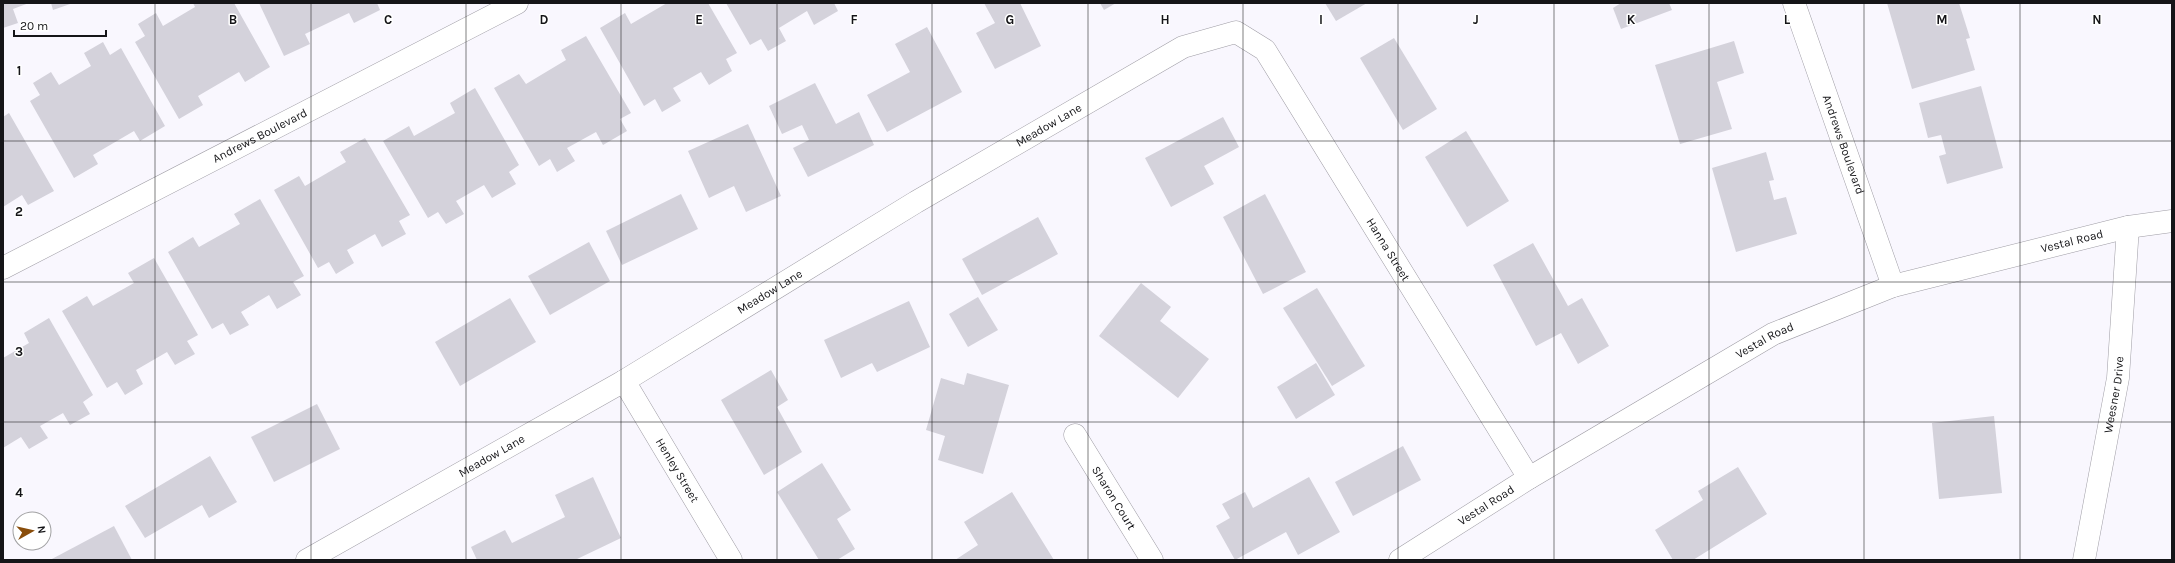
<svg xmlns="http://www.w3.org/2000/svg" width="2175" height="563" viewBox="0 0 2175 563" font-family="Karla,sans-serif">
	<rect width="100%" height="100%" fill="#f9f7fe"/>
	<!-- building -->
	<g fill="#d4d2db">
		<path d="M3,3H29L13,9L18,23L3,28Z"/>
		<path d="M51,3H73L53,10Z"/>
		<path d="M193,3H234L270,67L245,82L239,72L198,96L203,105L179,119L135,42L145,36L138,24L156,13L163,26L195,7Z"/>
		<path d="M259,3H377L380,10L354,23L349,13L305,34L310,44L284,56Z"/>
		<path d="M667,3H708L737,53L726,59L732,71L709,85L701,72L673,88L681,101L662,112L655,99L644,106L600,28L625,13L631,24Z"/>
		<path d="M726,3H834L838,11L814,25L807,11L779,28L786,41L768,51L761,39L750,45Z"/>
		<path d="M984,3H1020L1041,46L995,69L976,33L995,23Z"/>
		<path d="M1100,3H1116L1104,10Z"/>
		<path d="M1325,3H1367L1336,21Z"/>
		<path d="M1621,3H1669L1672,10L1621,29L1613,8Z"/>
		<path d="M1887,3H1959L1970,38L1966,39L1975,70L1912,89Z"/>
		<path d="M927,27L962,92L887,132L867,95L910,72L895,44Z"/>
		<path d="M586,36L631,113L620,119L627,131L603,145L596,132L567,148L575,161L557,172L550,159L539,166L494,88L519,74L526,84L566,60L561,50Z"/>
		<path d="M1394,38L1437,109L1403,130L1360,58Z"/>
		<path d="M1734,41L1744,73L1717,82L1732,129L1680,144L1655,65Z"/>
		<path d="M103,42L110,55L121,48L165,126L140,141L134,131L93,155L98,164L74,178L30,101L40,95L33,83L51,72L59,85L91,66L84,53Z"/>
		<path d="M815,83L836,124L859,112L874,145L808,177L793,148L809,140L802,125L782,134L769,106Z"/>
		<path d="M1981,86L2003,168L1947,184L1939,156L1946,154L1941,135L1928,138L1919,103Z"/>
		<path d="M475,88L519,165L509,172L516,184L492,198L484,185L456,201L464,214L446,224L438,212L428,218L383,141L409,126L414,136L455,113L450,103Z"/>
		<path d="M9,113L54,191L28,205L22,195L3,207V117Z"/>
		<path d="M1223,117L1239,147L1204,166L1214,184L1171,207L1145,158Z"/>
		<path d="M748,124L781,196L746,212L734,186L709,198L688,151Z"/>
		<path d="M1466,131L1509,201L1467,227L1425,157Z"/>
		<path d="M365,138L410,215L399,221L406,234L382,247L375,234L347,250L354,263L336,274L329,262L318,268L274,190L299,176L305,186L346,162L340,152Z"/>
		<path d="M1766,152L1774,180L1769,181L1774,200L1786,197L1797,234L1736,252L1712,168Z"/>
		<path d="M681,194L698,229L622,265L606,231Z"/>
		<path d="M1265,194L1306,272L1263,294L1223,217Z"/>
		<path d="M260,199L304,276L293,282L301,295L277,309L269,295L241,312L249,325L230,335L223,323L212,329L168,252L193,237L199,247L240,224L234,214Z"/>
		<path d="M1038,217L1058,254L982,295L962,259Z"/>
		<path d="M589,242L610,281L550,315L528,276Z"/>
		<path d="M1533,243L1568,306L1582,298L1609,346L1578,364L1561,333L1536,346L1493,265Z"/>
		<path d="M154,258L198,335L187,341L195,354L175,365L167,352L136,370L143,384L125,395L117,382L107,388L62,311L87,296L93,306L134,283L128,273Z"/>
		<path d="M1141,283L1171,307L1160,321L1209,359L1178,398L1099,336Z"/>
		<path d="M1317,288L1365,366L1332,386L1283,308Z"/>
		<path d="M978,297L998,330L968,347L949,314Z"/>
		<path d="M510,298L536,342L460,386L435,342Z"/>
		<path d="M909,301L930,347L877,372L872,363L841,378L824,340Z"/>
		<path d="M49,318L93,395L83,402L90,414L70,425L63,413L40,426L48,438L29,449L21,437L3,448V358L29,343L24,333Z"/>
		<path d="M1316,363L1335,395L1296,419L1277,387Z"/>
		<path d="M771,370L788,400L777,407L802,452L764,475L721,400Z"/>
		<path d="M967,373L1009,385L983,474L938,460L945,436L926,430L941,378L964,385Z"/>
		<path d="M317,404L340,449L274,482L251,437Z"/>
		<path d="M1994,416L2002,493L1939,499L1932,423Z"/>
		<path d="M1403,446L1421,480L1353,516L1335,482Z"/>
		<path d="M210,456L237,502L209,518L202,505L145,538L125,506Z"/>
		<path d="M822,463L851,510L837,519L855,549L837,560H819L777,492Z"/>
		<path d="M1738,467L1767,514L1693,560H1673L1655,530L1703,500L1698,491Z"/>
		<path d="M593,477L621,538L575,560H477L471,547L505,530L512,543L565,517L555,495Z"/>
		<path d="M1309,477L1340,532L1298,555L1286,532L1235,560L1216,526L1230,518L1222,504L1245,492L1253,508Z"/>
		<path d="M1012,492L1054,560H955L978,545L964,522Z"/>
		<path d="M114,526L132,560H50Z"/>
	</g>
	<g fill="none" stroke-linecap="round" stroke-linejoin="round">
		<!-- minor casing -->
		<g stroke="#9f9da5" stroke-width="23">
			<g id="minor">
				<path id="s1" d="M1794,3L1893,286"/>
				<path id="s2" d="M3,268L517,3"/>
				<path id="s3" d="M624,381L731,560"/>
				<path id="s4" d="M1075,435L1152,560"/>
				<path id="s5" d="M307,560L624,381L916,202L1183,47L1236,32L1265,50L1529,478"/>
				<path id="s6" d="M2084,560L2118,378L2128,227"/>
			</g>
		</g>
		<!-- tertiary casing -->
		<g stroke="#9f9da5" stroke-width="23">
			<g id="tertiary">
				<path id="s7" d="M1400,560L1529,478L1773,334L1893,286L2128,227L2172,221"/>
			</g>
		</g>
		<!-- minor -->
		<use href="#minor" stroke="#fff" stroke-width="22"/>
		<!-- tertiary -->
		<use href="#tertiary" stroke="#fff" stroke-width="22"/>
	</g>
	<!-- grid -->
	<path fill="none" stroke="#151518" stroke-width="1" stroke-opacity="0.55" d="M155,3V560M311,3V560M466,3V560M621,3V560M777,3V560M932,3V560M1088,3V560M1243,3V560M1398,3V560M1554,3V560M1709,3V560M1864,3V560M2020,3V560M3,141H2172M3,282H2172M3,422H2172"/>
	<g text-anchor="middle" stroke-width="3" stroke-linejoin="round" paint-order="stroke">
		<!-- street labels -->
		<g font-size="12" fill="#151518" stroke="#fff">
			<text dy="4" stroke="none"><textPath href="#s5" startOffset="860">Meadow Lane</textPath></text>
			<text dy="4" stroke="none"><textPath href="#s2" startOffset="289">Andrews Boulevard</textPath></text>
			<text dy="4" stroke="none"><textPath href="#s1" startOffset="150">Andrews Boulevard</textPath></text>
			<text dy="4" stroke="none"><textPath href="#s7" startOffset="750">Vestal Road</textPath></text>
			<text dy="4" stroke="none"><textPath href="#s5" startOffset="1339">Hanna Street</textPath></text>
			<text dy="4" stroke="none"><textPath href="#s5" startOffset="535">Meadow Lane</textPath></text>
			<text dy="4" stroke="none"><textPath href="#s7" startOffset="426">Vestal Road</textPath></text>
			<text dy="4" stroke="none"><textPath href="#s6" startOffset="168">Weesner Drive</textPath></text>
			<text dy="4" stroke="none"><textPath href="#s5" startOffset="212">Meadow Lane</textPath></text>
			<text dy="4" stroke="none"><textPath href="#s3" startOffset="104">Henley Street</textPath></text>
			<text dy="4" stroke="none"><textPath href="#s4" startOffset="74">Sharon Court</textPath></text>
			<text dy="4" stroke="none"><textPath href="#s7" startOffset="102">Vestal Road</textPath></text>
		</g>
	</g>
	<g font-size="13" text-anchor="middle" font-weight="bold" fill="#151518" stroke="#fff" stroke-width="3" stroke-linejoin="round" paint-order="stroke">
		<text x="233" y="24">B</text>
		<text x="388" y="24">C</text>
		<text x="544" y="24">D</text>
		<text x="699" y="24">E</text>
		<text x="854" y="24">F</text>
		<text x="1010" y="24">G</text>
		<text x="1165" y="24">H</text>
		<text x="1321" y="24">I</text>
		<text x="1476" y="24">J</text>
		<text x="1631" y="24">K</text>
		<text x="1787" y="24">L</text>
		<text x="1942" y="24">M</text>
		<text x="2097" y="24">N</text>
		<text x="19" y="75">1</text>
		<text x="19" y="216">2</text>
		<text x="19" y="356">3</text>
		<text x="19" y="497">4</text>
	</g>
	<!-- border -->
	<rect width="2175" height="563" fill="none" stroke="#151518" stroke-width="8"/>
	<!-- north arrow -->
	<g transform="translate(32 531) rotate(82)"><circle r="19" fill="#ffffff" stroke="#a1a1a3"/>
	<path d="M0-3L7 15L0 10L-7 15Z" fill="#894d0b"/>
	<text y="-6" font-size="11" font-weight="bold" text-anchor="middle" fill="#151518">N</text>
	</g>
	<!-- scale -->
	<path d="M14 30v6h92v-6" fill="none" stroke="#151518" stroke-width="2"/>
	<text x="20" y="30" font-size="12" fill="#151518" stroke="#ffffff" stroke-width="3" paint-order="stroke">20 m</text>
</svg>
